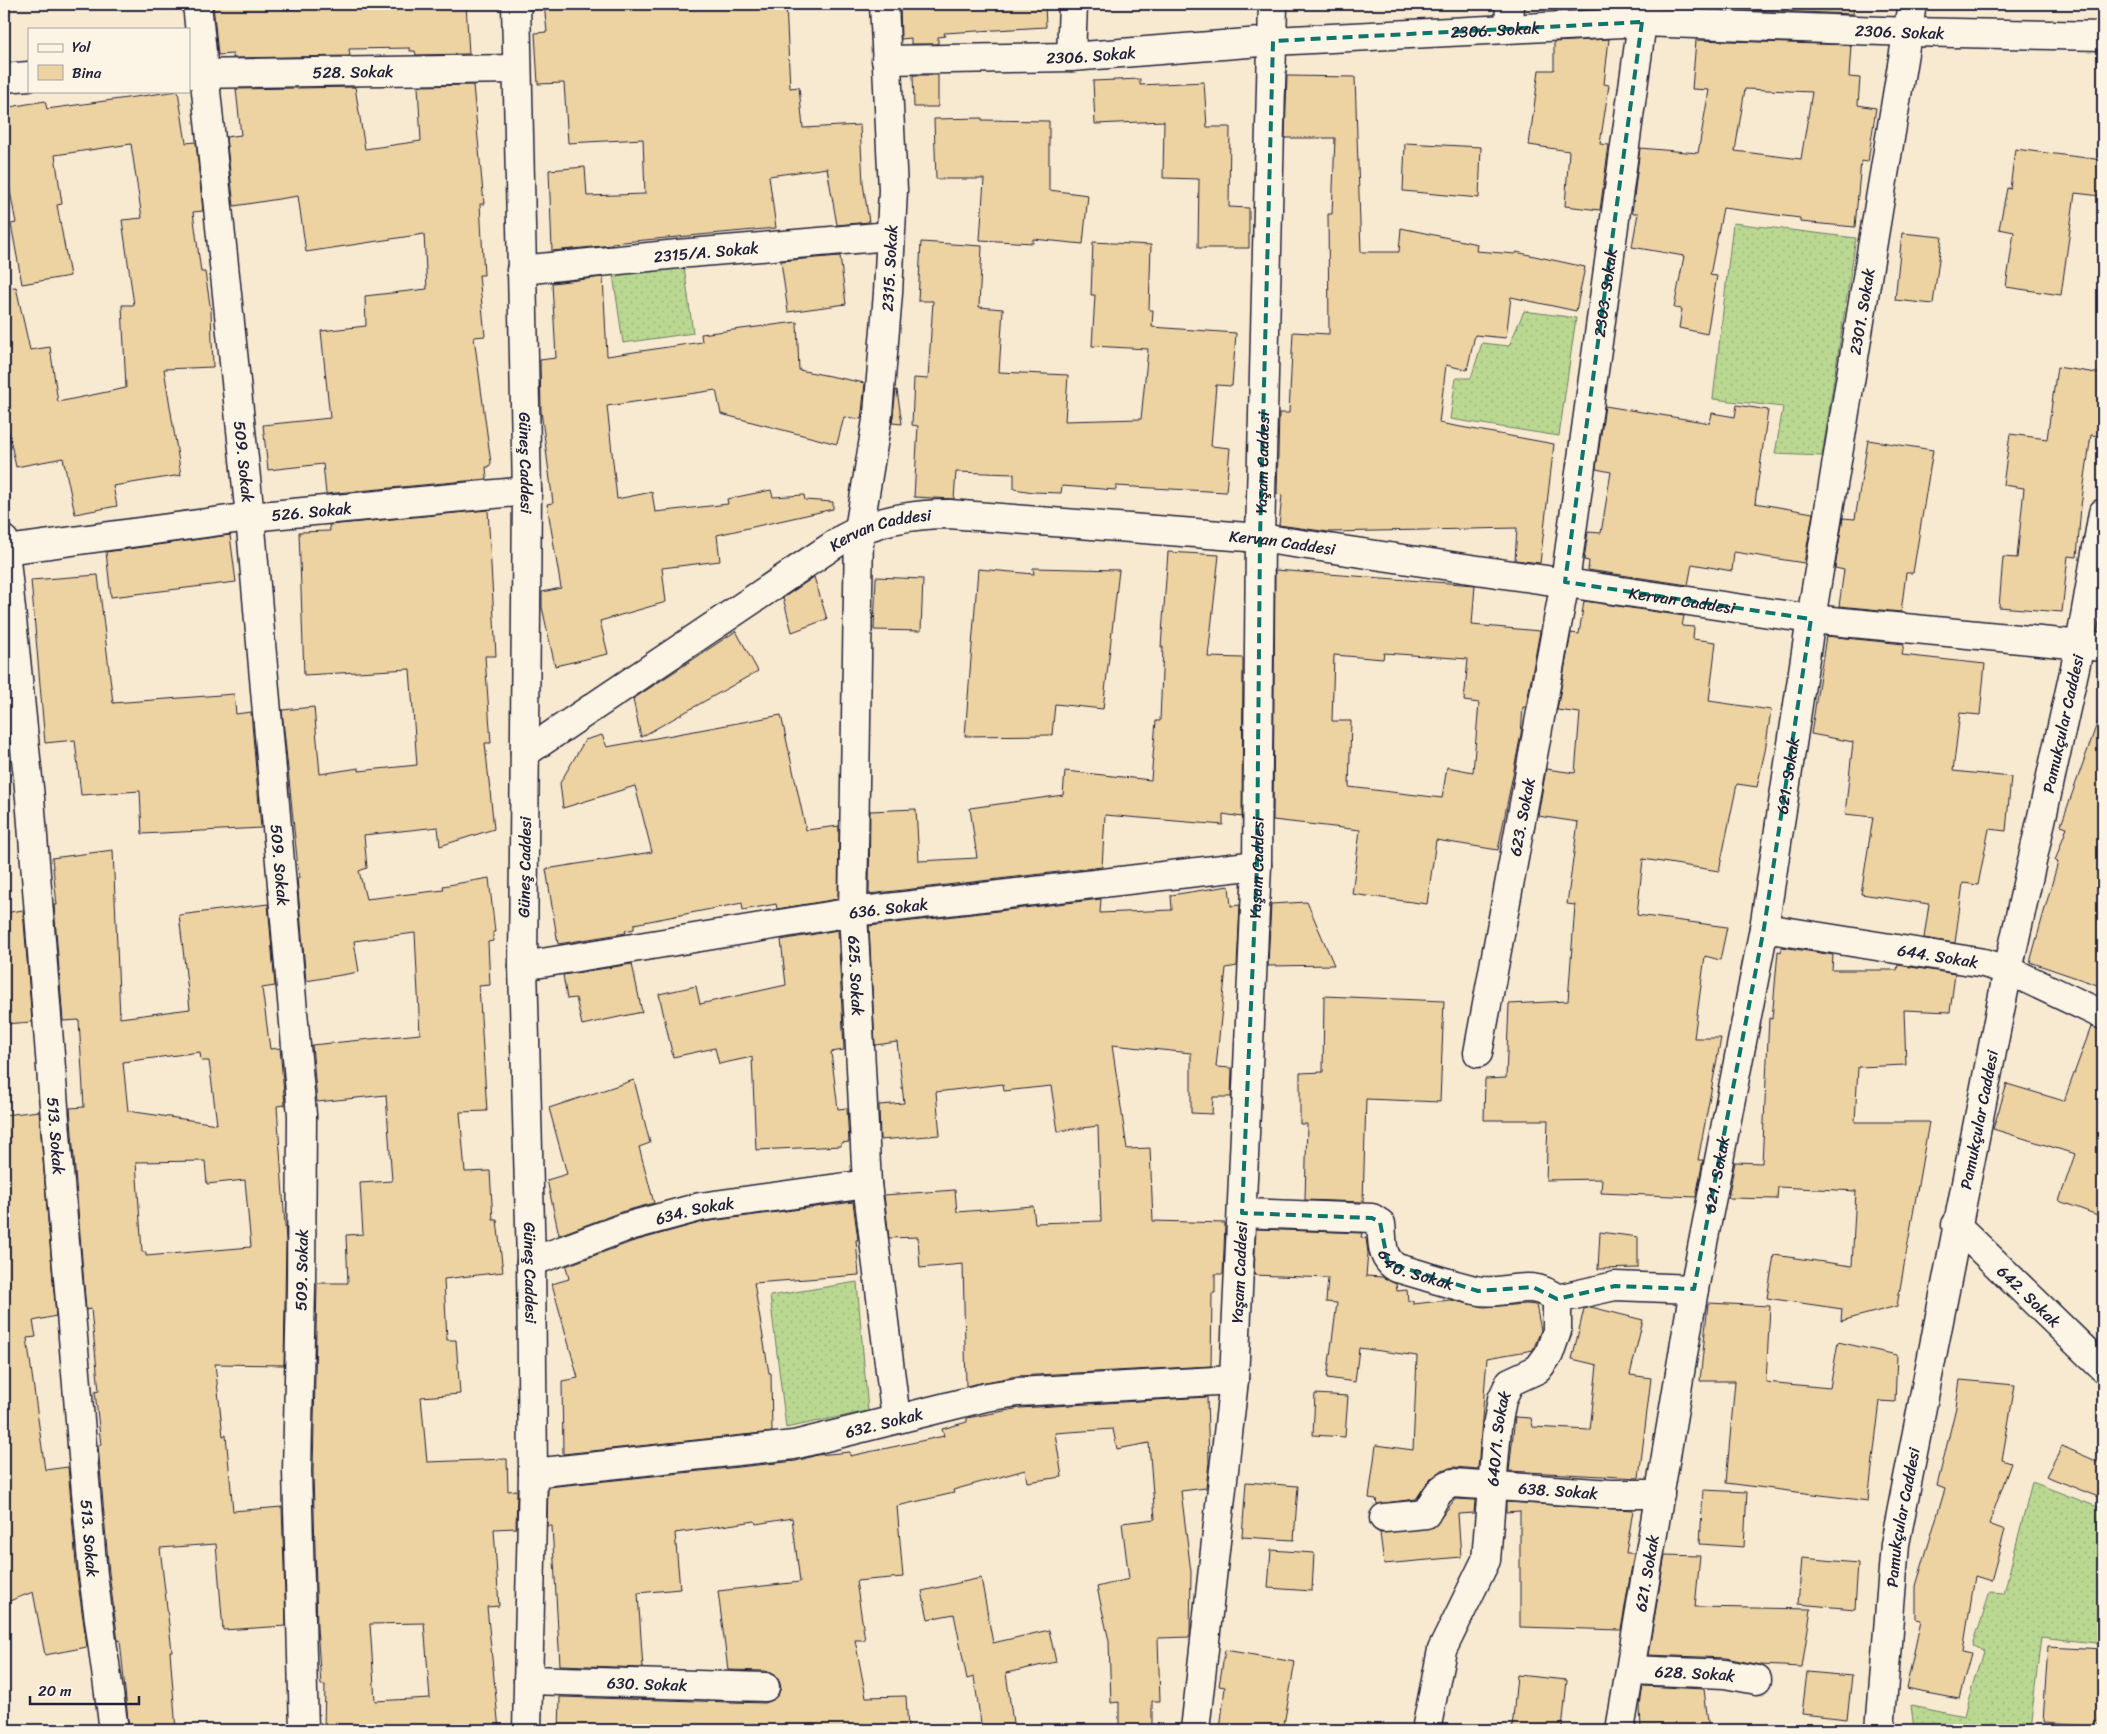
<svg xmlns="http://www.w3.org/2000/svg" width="2107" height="1734" viewBox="0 0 2107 1734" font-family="Sriracha,sans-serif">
	<defs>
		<pattern id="garden-dots" width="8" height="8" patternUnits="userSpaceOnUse" patternTransform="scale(1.25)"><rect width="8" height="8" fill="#bad891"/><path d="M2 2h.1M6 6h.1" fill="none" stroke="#a0b97e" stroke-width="1.8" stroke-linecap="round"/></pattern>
	</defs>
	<rect width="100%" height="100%" fill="#f8ead1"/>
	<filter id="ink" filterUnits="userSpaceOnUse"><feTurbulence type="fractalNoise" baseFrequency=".02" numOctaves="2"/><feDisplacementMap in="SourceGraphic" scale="10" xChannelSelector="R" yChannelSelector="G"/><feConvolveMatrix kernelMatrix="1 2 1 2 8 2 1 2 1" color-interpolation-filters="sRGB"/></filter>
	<g filter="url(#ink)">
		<!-- garden -->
		<g fill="url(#garden-dots)" stroke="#6e7d66">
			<path d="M1733,223L1856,238L1822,456L1775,454L1783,407L1713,399Z"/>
			<path d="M684,266L693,333L623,343L613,274Z"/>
			<path d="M1524,311L1576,318L1559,436L1450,419L1456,378H1471L1482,343L1509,346Z"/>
			<path d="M857,1282L868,1411L786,1428L770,1296Z"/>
			<path d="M2032,1482L2103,1509V1644L2041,1637L2030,1730H1914L1911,1705L1964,1716L1983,1650L1973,1645L1990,1592L2004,1593Z"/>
		</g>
		<!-- building -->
		<g fill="#edd2a2" stroke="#22223b" fill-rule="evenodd">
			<path d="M213,4H284V9L466,4L469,54L416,55L415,51H410V48L349,49L350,56L233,58V54L218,55Z"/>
			<path d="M544,4H786L790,88L799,87L803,128L860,125L863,183L869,222L837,225L827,168L769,176L776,228L612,243V245L552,251L549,170L585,167L587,196L645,194L643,139L568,143L564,83L538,84L535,33L547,32Z"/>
			<path d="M900,4H1045L1046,27L944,33L945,36L938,37V44H911V38L901,39Z"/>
			<path d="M1554,4H1613V8L1554,11Z"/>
			<path d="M1698,4H1854L1853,14L1698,8Z"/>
			<path d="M1609,39L1604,84L1609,85L1600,144L1609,145L1600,210L1565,206L1569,151L1529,145L1539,70H1554V42Z"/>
			<path d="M1696,40L1851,45L1849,77L1860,78L1858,105L1876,108L1868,162L1861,161L1855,227L1800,222V218L1723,208L1710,275L1717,276L1707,334L1679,328L1682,309L1674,308L1684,256L1632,247L1638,213H1632L1640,148L1698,153L1709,90L1692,89ZM1745,89L1812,92L1801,159L1735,151Z"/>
			<path d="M913,75H938V107H914Z"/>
			<path d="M1287,76L1355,77L1361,252H1399L1401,228L1477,244L1476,251L1516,254V252L1585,267L1576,311L1511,297L1506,338L1475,335L1467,370L1446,365L1439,423L1554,444L1540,563L1515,560L1517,528L1329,532L1279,525L1282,495L1277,494L1279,413H1289L1293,332L1329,334L1328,214H1332L1335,138H1285Z"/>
			<path d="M1140,79V85L1204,82L1207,127H1230L1229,207L1249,208V248H1198L1199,179L1163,178L1164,121L1095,124L1093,81Z"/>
			<path d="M473,85L484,204H480L484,275H479L485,336L474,337L491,463L489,467H486L487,479L326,494L323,464L268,470L263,425L330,418L321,331L366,326L365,296L427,289L424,234L306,252L298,196L234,206L226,137L241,135L236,89L355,87L365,149L421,141L418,86Z"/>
			<path d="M178,91L186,143L196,142L203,211L193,212L201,272H205L211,311L213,367L164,369L181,475L113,486L117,506L75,514L63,458L16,467L4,410V288L16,287L30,350L50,347L58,402L126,388L122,305H134L122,220L142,218L131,144L55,155L62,204L57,205L70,276L22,284L11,224L16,223L4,159V108L45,101L47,109Z"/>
			<path d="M982,118V120L1049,121V190L1088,195L1083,244L1033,239V243L980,240L984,179H936L934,119Z"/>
			<path d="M1405,143L1481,147L1479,198L1403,191Z"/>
			<path d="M2015,149L2103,160L2101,196L2075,193L2061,295L2006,287L2014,232L1999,229L2007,188L2010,189Z"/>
			<path d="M1902,233L1942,237L1933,304L1895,300Z"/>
			<path d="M921,242L982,246L979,307L1003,309L999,372L1068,375L1065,421L1141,419L1148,349L1092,346L1095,295H1091L1093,242L1151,245L1149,310H1153L1152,327L1236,333L1232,386L1216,385L1211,446L1230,448L1226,492L1116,486V490L1062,486L1061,493L1033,492L1014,489V474L956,472L954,499L914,497L918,426L912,425L914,378L928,379L933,301H918Z"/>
			<path d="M840,256L846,304L788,312L781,261Z"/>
			<path d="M603,277L607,356L702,342L701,334L797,322L799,370L865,383L862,412L861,419L844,417L837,444L721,414L716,390L607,406L617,499L652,492L655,512L728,504L727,499L771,490L773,497L804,495L805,500L833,502V509L717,535L720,561L662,568L666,602L600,621L608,654L555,666L542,607V592L561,588L547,504L553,503L541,411L540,360L556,358L552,283Z"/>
			<path d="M2057,367L2103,374V403L2099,436L2091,435L2081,506L2077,557L2068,556L2062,612L1999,607L2003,557L2017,558L2024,488L2003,485L2010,434L2047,439Z"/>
			<path d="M896,390H897L902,424L892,423Z"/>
			<path d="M1737,405L1768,410L1755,503L1813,513L1804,563L1734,552L1732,571L1692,564L1688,585L1588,570L1589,561L1584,560L1588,532L1601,533L1611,472L1596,469L1605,406L1710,423L1712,413L1735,417Z"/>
			<path d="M1868,440L1933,450L1913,573H1906L1901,612L1839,606L1844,570L1835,568L1843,518L1855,519Z"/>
			<path d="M488,510L496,656H485L491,743H485L494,829L440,846L438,827L364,835L367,868L359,871L366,899L444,890L443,886L489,878L495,932H493V941L488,942L490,985L479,986L487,1111L460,1112L465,1172L490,1171L493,1220H497L503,1272L444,1279L447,1340H456L460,1394L421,1397L427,1462L507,1459L508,1491L517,1490L516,1528L494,1529L499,1606L487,1607L499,1730H324L325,1685H321L317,1627L313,1471L317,1283H348L346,1235L363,1234L360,1183L392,1181L386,1095L317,1102L312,1045L420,1034L415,933L354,941L359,972L306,981L297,878H299L282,710L314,707L320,774L359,768V771L417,765L410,669L304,675L299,532L330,531L329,525ZM424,1623L430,1698L375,1701L370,1624Z"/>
			<path d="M230,535L236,582L111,597L106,552Z"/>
			<path d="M1168,552L1219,555L1208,657L1243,658L1242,817L1223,814V825L1105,815L1102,867L869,894L870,811L916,809L919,861L977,858L970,808L1063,795L1065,771L1151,780L1156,721H1160L1163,647H1161Z"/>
			<path d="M1033,568L1119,570L1103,709L1055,704L1052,735L965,736L978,569L1034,574Z"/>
			<path d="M1275,570L1475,585L1472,625L1540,631L1526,707H1523L1521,734L1498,850L1436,840L1427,904L1352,894L1360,830L1273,820ZM1384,653L1468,659L1464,701L1479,703L1473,772L1447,767L1442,798L1349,787L1351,721H1332L1334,655L1383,659Z"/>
			<path d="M98,575L113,703L234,694L236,714L251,712L261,828L142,834L140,791L81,795L75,740L45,743L31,580Z"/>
			<path d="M814,577L827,619L792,632L783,598Z"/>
			<path d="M876,577L923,579L921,631L874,630Z"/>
			<path d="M1584,601L1684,616L1682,626L1694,627L1693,639L1716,642L1709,701L1771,710L1765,751L1757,787L1737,784L1719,871L1643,859L1637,915L1727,927L1720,960L1705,956L1694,1038H1721L1698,1160H1703L1696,1197L1601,1193L1602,1179L1546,1180L1548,1120H1484L1485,1079L1506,1078L1509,1004L1568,1001L1575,905L1567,904L1578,822L1538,816L1546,769L1575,773L1580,713L1557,710L1571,633L1579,634Z"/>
			<path d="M736,631L758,671L641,737L633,699Z"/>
			<path d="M1826,636L1904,644L1902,655L1985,664L1980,715L1960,713L1953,771L2011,777L2006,831L1989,829L1978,885L1963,883L1955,943L1924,938L1929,904L1861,894L1873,817L1845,814L1853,742L1811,734Z"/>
			<path d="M781,715L806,830L839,826L838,899L777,909L776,904L743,910L742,903L634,924V929L625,931L626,933L558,944L546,869L652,852L635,786L563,808L560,783L585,740L602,735L607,747Z"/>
			<path d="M2099,718L2103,719V987L2030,962L2058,862L2055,861L2067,827L2061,825Z"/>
			<path d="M113,850L120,1018L190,1009L179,915L268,904L275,986L262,988L270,1049L280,1048L285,1105L277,1106L286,1240L284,1365L215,1364L223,1436L226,1435L233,1511L282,1507L286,1626L223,1630L216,1544L160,1548L172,1651H170L176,1730H129L120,1640L118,1641L109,1573L98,1445H101L95,1392L99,1391L91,1309L86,1310L70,1108L84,1107L79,1020L63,1021L54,905H57L52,858ZM200,1052L201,1061H209L217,1124L128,1111L123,1062ZM205,1161L207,1184L245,1180L251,1247L146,1256V1252H142L136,1162Z"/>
			<path d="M1229,886L1231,906L1240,905L1237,966L1226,968L1216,1067L1232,1068L1231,1097H1213L1212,1114L1191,1113V1053L1112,1045L1127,1149L1150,1148L1153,1221L1225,1223L1223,1274H1215V1293H1212L1211,1366L1017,1376L966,1386L963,1264L920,1268L918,1237L889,1238L884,1195L955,1190L957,1212L1033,1206L1035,1223L1101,1221L1098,1126L1058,1131L1051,1086L1004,1091L1003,1084L936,1092L940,1135L880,1140L879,1105L904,1103L897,1042L875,1045L869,926L1101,899L1100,913L1172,910L1171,895Z"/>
			<path d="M1307,902L1334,965L1268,966L1271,904Z"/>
			<path d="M23,910L32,1022L4,1024V913Z"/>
			<path d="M838,930L844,1050L831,1052L838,1109L847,1108L849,1142L841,1143V1146L756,1150L752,1057L719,1064L715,1048L673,1057L659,994L696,986L700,1004L786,985L781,940Z"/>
			<path d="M1782,947L1833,955L1832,970H1897L1898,965L1955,974L1950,1012L1904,1010L1906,1065L1858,1067L1855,1122H1929L1897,1306L1841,1321L1842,1309L1767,1298L1774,1255L1852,1266L1856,1191L1778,1187L1777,1199L1728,1198L1735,1162L1762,1163L1769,1018L1772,1019L1778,951L1781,952Z"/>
			<path d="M632,964L642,1012L582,1025L576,998L567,999L563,975Z"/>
			<path d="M1324,996L1444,1001L1440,1102L1366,1099L1363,1202L1305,1200L1307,1124H1300V1073L1323,1072Z"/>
			<path d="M2091,1027L2103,1030V1217L2059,1201L2075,1154L1993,1129L2007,1084L2064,1101Z"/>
			<path d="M634,1080L650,1143L639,1147L654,1203L621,1212L559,1235L547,1180L567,1174L549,1108Z"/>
			<path d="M39,1111L56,1316L33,1321L36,1337L27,1338L45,1470L68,1467L77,1576L87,1647L45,1655L33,1592L4,1603V1296L9,1295L4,1255V1115Z"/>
			<path d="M853,1202L858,1240H856L859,1275L754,1283L769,1373H771L772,1432L563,1454L562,1381L578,1378L552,1284L569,1279L566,1266L631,1242L703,1222Z"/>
			<path d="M1256,1229L1362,1233L1361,1237L1366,1238L1368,1253L1366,1276L1382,1277L1396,1284L1397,1291L1407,1290L1408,1301H1413V1304L1450,1300L1484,1307L1526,1304L1536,1305L1541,1330L1533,1350L1487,1358L1478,1469L1454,1467L1442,1470L1428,1482L1416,1499L1377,1504L1376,1499L1369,1498L1376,1445L1413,1450L1417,1356L1359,1348L1355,1382L1327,1378L1337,1303L1326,1302L1328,1278L1254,1275Z"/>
			<path d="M1600,1232L1638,1237V1268L1598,1269Z"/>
			<path d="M1708,1303L1770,1306L1766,1382L1830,1388L1838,1342L1897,1355L1895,1402L1880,1401L1868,1501L1726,1483L1735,1381H1700Z"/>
			<path d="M1591,1307L1643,1320L1630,1375L1651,1378L1639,1478L1509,1471L1515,1417L1531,1418L1533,1427L1590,1430L1597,1365L1572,1359L1584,1309Z"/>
			<path d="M1960,1380L2015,1385L2002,1460L2011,1463L1989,1524L2005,1530L1991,1581L1975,1576L1963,1651L1971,1653L1959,1699L1906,1689L1921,1620L1916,1619V1586L1945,1489L1937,1486L1956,1407Z"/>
			<path d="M1315,1394L1348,1396L1345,1437L1313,1435Z"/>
			<path d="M1207,1397L1209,1462L1206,1488L1181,1491L1191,1572L1190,1637L1158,1638L1160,1701H1152V1730H1119V1702L1111,1703L1109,1641L1097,1587L1129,1579L1122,1523L1155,1519L1149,1443L1117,1449L1113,1429L1055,1433L1062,1477L1027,1482L1025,1470L953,1490L954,1493L897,1506L903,1577L856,1581L865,1640H855L866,1697L906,1696L908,1730H559L560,1697L765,1703L773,1700L778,1695L781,1688L779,1680L774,1674L765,1671L728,1670L718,1591L800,1582L792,1518L756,1524L755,1521L675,1533L680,1589L638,1593L643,1668L560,1665L552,1526H547L548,1487L796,1461L817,1455L850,1452V1456L944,1436L942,1429L967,1422V1418L1020,1408Z"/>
			<path d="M2062,1446L2103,1464V1499L2046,1476Z"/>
			<path d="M1246,1482L1298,1486L1294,1540L1242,1537Z"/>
			<path d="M1703,1490L1747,1492L1744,1547L1700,1544Z"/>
			<path d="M1455,1499L1475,1500L1474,1513L1458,1514L1461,1557L1384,1564L1380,1533L1434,1527Z"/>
			<path d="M1506,1502L1633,1510L1626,1553H1634L1621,1630L1520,1627V1511L1506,1512Z"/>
			<path d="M1271,1550L1314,1553L1312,1591L1268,1588Z"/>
			<path d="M1665,1555L1700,1556L1695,1607L1811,1609L1802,1667L1760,1665L1726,1658L1648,1655Z"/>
			<path d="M1802,1558L1858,1563L1855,1609L1798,1604Z"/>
			<path d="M981,1578L993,1643L1049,1630L1056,1662L1006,1673L1014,1730H982L974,1677L967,1679L954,1614L928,1619L922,1591Z"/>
			<path d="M2048,1646L2103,1649L2100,1726L2043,1722Z"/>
			<path d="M1225,1650L1295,1662L1283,1730H1220L1225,1687L1219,1686Z"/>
			<path d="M1807,1672L1852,1676L1847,1719L1802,1714Z"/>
			<path d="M1517,1675L1567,1680L1562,1730H1512Z"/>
			<path d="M1643,1686L1704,1689L1709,1730H1641L1640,1705Z"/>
		</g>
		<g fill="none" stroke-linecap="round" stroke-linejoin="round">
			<!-- minor casing -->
			<g stroke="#22223b" stroke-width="31">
				<g id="minor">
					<path id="s1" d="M197,4L250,517L302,1115L301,1289L297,1471L304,1730"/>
					<path id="s2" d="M516,4L527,491L523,966L531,1262L533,1473L527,1730"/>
					<path id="s3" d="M884,4L893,190L888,293L878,414L859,530L853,912L867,1184L896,1419"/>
					<path d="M1509,28L1510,4"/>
					<path d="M1071,57L1073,4"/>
					<path id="s4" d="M886,60L1071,57L1273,41L1642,22L1909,32L2103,36"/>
					<path id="s5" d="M189,74L517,69"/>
					<path d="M4,78L29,76"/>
					<path id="s6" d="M521,270L678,254L890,236"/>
					<path id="s7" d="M4,540L30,798L59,1171L93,1575L114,1730"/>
					<path id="s8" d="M6,550L250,517L527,491"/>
					<path id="s9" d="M525,753L844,538C877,520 912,514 949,514L1260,538L1811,619L2103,647"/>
					<path id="s10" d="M1764,928L1984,963L2008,970L2103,1015"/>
					<path id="s11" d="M523,966L853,912L1257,865"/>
					<path id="s12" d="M1478,1053L1565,582L1642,22L1646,5"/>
					<path id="s13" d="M1242,1213L1372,1218L1381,1224C1383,1242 1380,1258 1397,1268C1423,1275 1449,1284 1475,1290C1506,1297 1528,1276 1557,1299"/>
					<path id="s14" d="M1956,1225L2103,1368"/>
					<path id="s15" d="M531,1262L626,1227L700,1207L867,1184"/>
					<path id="s16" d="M533,1473L794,1445L986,1397L1018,1392L1234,1380"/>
					<path id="s17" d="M1384,1518L1426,1514C1433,1502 1438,1487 1453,1483L1611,1494H1660"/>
					<path id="s18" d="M1631,1670L1725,1674L1757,1680"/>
					<path id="s19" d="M528,1680L765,1687"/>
					<path id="s20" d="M1195,1730L1234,1380L1257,865L1260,538L1273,4"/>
					<path id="s21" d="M1426,1730L1442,1650L1486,1560L1497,1427L1502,1399L1510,1382L1538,1369L1549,1354L1557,1331V1299L1615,1286L1694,1289"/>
					<path id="s22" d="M1620,1730L1694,1289L1764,928L1811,619L1912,4"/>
					<path id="s23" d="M1880,1730L1895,1544L2008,970L2080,645L2103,513"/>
				</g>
			</g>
			<!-- minor -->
			<use href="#minor" stroke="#fcf5e5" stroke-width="28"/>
		</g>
	</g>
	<!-- marked area -->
	<path fill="none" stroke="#0f766e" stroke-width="4" stroke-dasharray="10 6" stroke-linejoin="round" d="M1642,22L1565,582L1811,619L1764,928L1694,1289L1615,1286L1557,1299L1533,1287L1478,1291L1388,1263L1380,1222L1372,1218L1242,1213L1257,865L1260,538L1273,41Z"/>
	<g text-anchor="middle" stroke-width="5" stroke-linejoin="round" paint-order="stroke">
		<!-- street labels -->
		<g font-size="16" fill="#22223b" stroke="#fcf5e5">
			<text dy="6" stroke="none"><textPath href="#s4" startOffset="610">2306. Sokak</textPath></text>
			<text dy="6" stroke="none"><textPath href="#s4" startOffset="1015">2306. Sokak</textPath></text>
			<text dy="6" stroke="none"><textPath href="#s4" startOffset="205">2306. Sokak</textPath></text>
			<text dy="6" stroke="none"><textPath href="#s5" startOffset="164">528. Sokak</textPath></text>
			<text dy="6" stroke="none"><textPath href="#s6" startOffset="186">2315/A. Sokak</textPath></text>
			<text transform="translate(889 268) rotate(-87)" y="6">2315. Sokak</text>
			<text dy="6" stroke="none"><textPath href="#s12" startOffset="771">2303. Sokak</textPath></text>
			<text dy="6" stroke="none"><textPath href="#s22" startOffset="1439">2301. Sokak</textPath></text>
			<text dy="6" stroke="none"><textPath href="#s1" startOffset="460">509. Sokak</textPath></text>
			<text dy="6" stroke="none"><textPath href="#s2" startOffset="459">Güneş Caddesi</textPath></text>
			<text dy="6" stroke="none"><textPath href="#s20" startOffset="1270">Yaşam Caddesi</textPath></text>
			<text dy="6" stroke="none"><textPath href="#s8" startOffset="308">526. Sokak</textPath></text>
			<text dy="6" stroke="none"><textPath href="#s9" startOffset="422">Kervan Caddesi</textPath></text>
			<text dy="6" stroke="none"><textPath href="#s9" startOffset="828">Kervan Caddesi</textPath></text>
			<text dy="6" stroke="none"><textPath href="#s9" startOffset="1232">Kervan Caddesi</textPath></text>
			<text dy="6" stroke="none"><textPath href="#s23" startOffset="1024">Pamukçular Caddesi</textPath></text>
			<text dy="6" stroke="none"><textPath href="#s22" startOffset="969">621. Sokak</textPath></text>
			<text dy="6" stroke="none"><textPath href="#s12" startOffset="240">623. Sokak</textPath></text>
			<text dy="6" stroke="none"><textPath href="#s1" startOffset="865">509. Sokak</textPath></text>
			<text transform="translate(524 867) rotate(-89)" y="6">Güneş Caddesi</text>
			<text dy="6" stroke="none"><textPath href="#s20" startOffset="865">Yaşam Caddesi</textPath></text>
			<text dy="6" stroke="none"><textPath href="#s11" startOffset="370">636. Sokak</textPath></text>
			<text dy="6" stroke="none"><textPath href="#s10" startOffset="176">644. Sokak</textPath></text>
			<text dy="6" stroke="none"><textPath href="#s3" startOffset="974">625. Sokak</textPath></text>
			<text dy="6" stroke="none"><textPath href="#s23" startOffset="619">Pamukçular Caddesi</textPath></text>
			<text dy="6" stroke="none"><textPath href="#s7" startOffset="598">513. Sokak</textPath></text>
			<text dy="6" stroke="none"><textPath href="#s22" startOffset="564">621. Sokak</textPath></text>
			<text dy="6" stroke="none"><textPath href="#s15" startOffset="172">634. Sokak</textPath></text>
			<text dy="6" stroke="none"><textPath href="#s13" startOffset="208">640. Sokak</textPath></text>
			<text transform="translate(301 1270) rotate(-89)" y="6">509. Sokak</text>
			<text dy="6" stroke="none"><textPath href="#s2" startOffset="1269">Güneş Caddesi</textPath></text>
			<text dy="6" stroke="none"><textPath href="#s20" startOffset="460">Yaşam Caddesi</textPath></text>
			<text dy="6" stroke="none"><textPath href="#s14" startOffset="102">642. Sokak</textPath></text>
			<text dy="6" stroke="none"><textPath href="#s16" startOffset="355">632. Sokak</textPath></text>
			<text dy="6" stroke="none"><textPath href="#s21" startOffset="304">640/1. Sokak</textPath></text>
			<text dy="6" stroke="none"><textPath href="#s17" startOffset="190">638. Sokak</textPath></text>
			<text dy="6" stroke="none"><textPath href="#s23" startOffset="214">Pamukçular Caddesi</textPath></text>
			<text dy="6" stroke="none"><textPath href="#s7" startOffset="1002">513. Sokak</textPath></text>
			<text dy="6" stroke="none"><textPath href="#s22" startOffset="159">621. Sokak</textPath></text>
			<text dy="6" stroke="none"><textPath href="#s18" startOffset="64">628. Sokak</textPath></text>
			<text dy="6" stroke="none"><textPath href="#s19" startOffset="119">630. Sokak</textPath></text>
		</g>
	</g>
	<!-- margin -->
	<rect width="2107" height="1734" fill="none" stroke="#fcf5e5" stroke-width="20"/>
	<rect x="10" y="10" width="2087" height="1714" fill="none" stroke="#22223b" stroke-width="2" filter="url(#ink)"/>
	<!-- legend -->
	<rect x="28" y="28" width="162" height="65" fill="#fcf5e5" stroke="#a5a1a1"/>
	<rect x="38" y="44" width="25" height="8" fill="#fcf5e5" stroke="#a5a1a1"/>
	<text x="72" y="52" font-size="15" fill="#22223b">Yol</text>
	<rect x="38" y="65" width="25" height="15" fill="#edd2a2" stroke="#a5a1a1"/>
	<text x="72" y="78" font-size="15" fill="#22223b">Bina</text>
	<!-- scale -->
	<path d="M30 1696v8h109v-8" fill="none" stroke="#22223b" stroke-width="2.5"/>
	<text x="38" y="1696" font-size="15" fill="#22223b" stroke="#fcf5e5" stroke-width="4" paint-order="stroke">20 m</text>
</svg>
